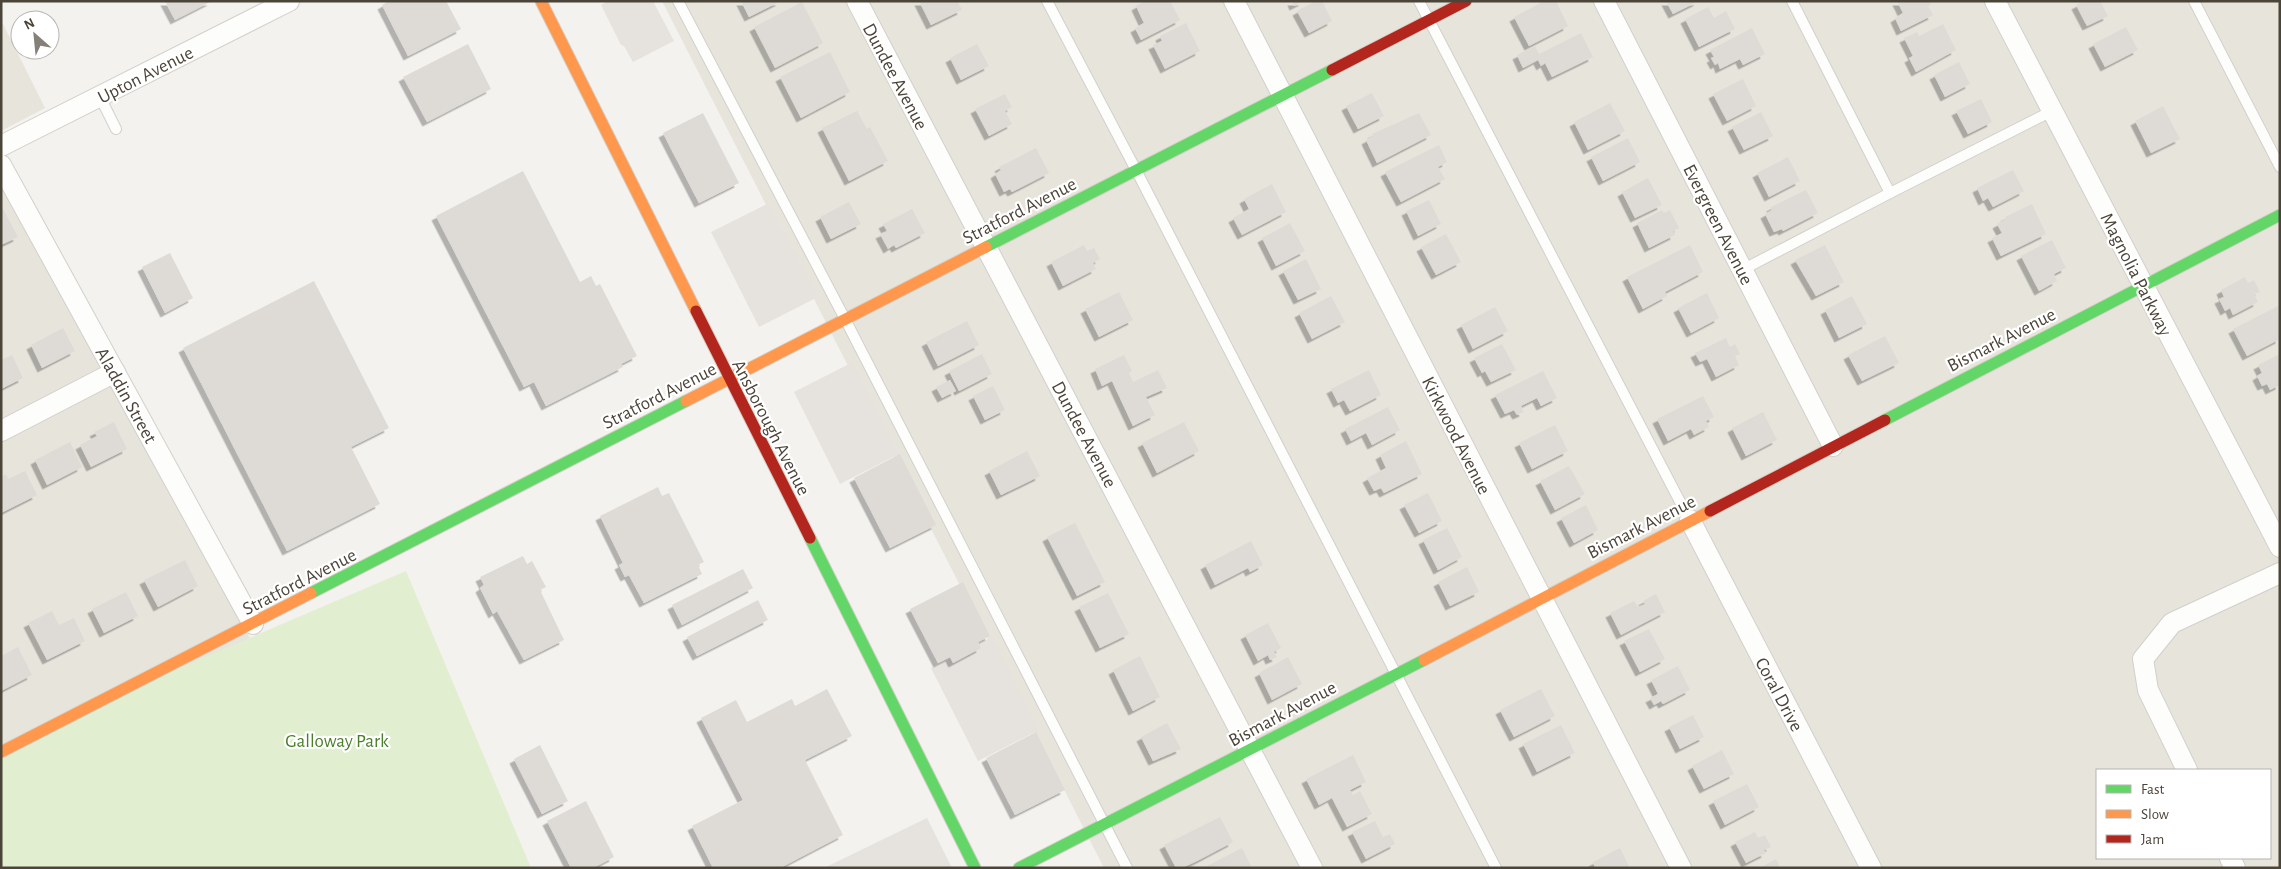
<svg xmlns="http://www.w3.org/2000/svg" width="2281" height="869" viewBox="0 0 2281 869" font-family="'Alegreya Sans',sans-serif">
	<defs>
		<filter id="shadow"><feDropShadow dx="-4.5" dy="4.5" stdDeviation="0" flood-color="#0004"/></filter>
	</defs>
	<rect width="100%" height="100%" fill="#f4f2ee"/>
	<!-- residential -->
	<g fill="#e7e4dc" fill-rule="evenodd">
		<path d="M662,1H2280V868H1104ZM2097,770H2270V858H2097Z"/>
		<path d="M1,20L45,108L1,131Z"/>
		<path d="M1,182L250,638L1,765Z"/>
	</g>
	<!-- industrial -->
	<path fill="#e6e2de" d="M927,818L952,868H824Z"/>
	<!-- green -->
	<path fill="#e1eecf" d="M406,571L531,868H1V754L93,705Z"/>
	<!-- parking -->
	<g fill="#e6e3df">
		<path d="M608,1H653L674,41L633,62L624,46L621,45L601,5Z"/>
		<path d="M769,203L818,297L759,327L711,232Z"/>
		<path d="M853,362L899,454L840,484L794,392Z"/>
		<path d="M992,637L1039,730L978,761L931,668Z"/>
	</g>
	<!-- building -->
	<g fill="#dedbd6" filter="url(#shadow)">
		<path d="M165,1H212L175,20Z"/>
		<path d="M389,1H446L461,29L408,56L382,5Z"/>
		<path d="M741,1H781L749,17Z"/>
		<path d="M919,1H957L962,10L931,25Z"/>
		<path d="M1145,1H1170L1180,20L1141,40L1135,28L1144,23L1136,6Z"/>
		<path d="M1292,1H1304L1294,6Z"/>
		<path d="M1316,1H1322L1332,21L1309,33L1297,11Z"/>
		<path d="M1544,1H1556L1568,26L1529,46L1514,17Z"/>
		<path d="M1666,1H1699L1673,14Z"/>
		<path d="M1897,1H1930L1931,5L1928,6L1933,15L1901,31L1895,18L1903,13Z"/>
		<path d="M2084,1H2100L2108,16L2087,26L2076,5Z"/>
		<path d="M802,2L823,43L775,68L754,27Z"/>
		<path d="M1708,7L1714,18L1726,11L1735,29L1699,47L1685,19Z"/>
		<path d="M1186,23L1200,51L1165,69L1153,45L1162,41L1160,36Z"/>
		<path d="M1943,24L1956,50L1916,72L1909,58L1913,56L1904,38L1917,32L1919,36Z"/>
		<path d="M2126,27L2138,50L2105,67L2093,44Z"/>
		<path d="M1752,28L1765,54L1743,65L1740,59L1720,69L1718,63L1715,65L1711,58L1714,57L1710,50Z"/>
		<path d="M1581,33L1593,57L1552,77L1545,63L1541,66L1538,60L1523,68L1517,55L1535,46L1539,54Z"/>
		<path d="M468,44L491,89L427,122L403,77Z"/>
		<path d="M977,44L989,66L961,80L950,58Z"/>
		<path d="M830,52L850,92L801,118L780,77Z"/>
		<path d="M1959,62L1970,84L1945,97L1934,75Z"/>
		<path d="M1743,79L1756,106L1727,121L1713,94Z"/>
		<path d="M1372,93L1384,116L1358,129L1346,106Z"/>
		<path d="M1005,94L1012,107L1005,111L1012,124L989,136L975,109Z"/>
		<path d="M1981,99L1992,122L1968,134L1956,111Z"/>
		<path d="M1610,103L1625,131L1588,150L1574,122Z"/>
		<path d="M2163,106L2180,139L2151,153L2135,121Z"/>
		<path d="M857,111L867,129L870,127L888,161L849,181L822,128Z"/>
		<path d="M1761,112L1773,136L1744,150L1732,127Z"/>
		<path d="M703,113L739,183L699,203L663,133Z"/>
		<path d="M1419,113L1431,135L1377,163L1366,140L1373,136L1372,134Z"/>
		<path d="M1628,138L1640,162L1603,181L1591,157Z"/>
		<path d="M1439,145L1447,162L1438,167L1445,179L1401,202L1385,172Z"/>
		<path d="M1036,148L1049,173L1012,192L1010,189L1004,192L995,174L1001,170L999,167Z"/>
		<path d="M1788,157L1800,181L1769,197L1757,173Z"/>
		<path d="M2013,170L2024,191L1993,207L1988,198L1983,201L1977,188Z"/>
		<path d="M523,171L580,282L591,276L596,286L600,284L637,356L621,364L623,367L546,406L534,382L524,387L436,216Z"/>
		<path d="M1648,178L1662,205L1635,218L1622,192Z"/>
		<path d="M1272,184L1286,212L1242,235L1233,218L1249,209L1244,199Z"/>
		<path d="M1806,190L1818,213L1783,231L1782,229L1774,232L1765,214L1772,210L1771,207Z"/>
		<path d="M1429,200L1441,224L1418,236L1406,211Z"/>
		<path d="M849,202L861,224L831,239L820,217Z"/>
		<path d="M2032,204L2046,234L2001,256L1992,238L2002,233L1997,224L2006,219L2005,217Z"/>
		<path d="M1,205L18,237L1,245Z"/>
		<path d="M912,209L925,233L896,248L894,245L888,249L880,234L887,231L883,224Z"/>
		<path d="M1662,210L1664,213L1670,210L1679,228L1673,231L1675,235L1649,248L1637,223Z"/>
		<path d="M1290,223L1305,251L1276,266L1262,238Z"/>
		<path d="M1446,234L1461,262L1436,275L1421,247Z"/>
		<path d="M2052,240L2066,268L2054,274L2057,281L2039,291L2021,256Z"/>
		<path d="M1084,245L1087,251L1094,248L1100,259L1093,263L1096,269L1063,286L1051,262Z"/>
		<path d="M1690,245L1703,272L1665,292L1667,296L1643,309L1627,277Z"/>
		<path d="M1825,245L1844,282L1816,296L1795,260Z"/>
		<path d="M170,253L193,298L165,313L142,267Z"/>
		<path d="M1306,259L1321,289L1298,300L1283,271Z"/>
		<path d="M2245,277L2248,283L2254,280L2260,292L2254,294L2258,302L2233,315L2230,308L2225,311L2219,299L2224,297L2221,290Z"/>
		<path d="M314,281L389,428L351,447L380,504L287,551L183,348Z"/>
		<path d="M1119,292L1133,320L1099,337L1085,309Z"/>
		<path d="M1707,293L1719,318L1691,333L1678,308Z"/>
		<path d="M1331,296L1345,322L1312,339L1299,313Z"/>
		<path d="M1852,296L1867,324L1839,338L1825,310Z"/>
		<path d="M2280,305V339L2247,356L2233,329Z"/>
		<path d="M1495,307L1508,331L1473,349L1461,325Z"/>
		<path d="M967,321L979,345L938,366L926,342Z"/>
		<path d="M63,328L75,351L42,368L31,345Z"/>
		<path d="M1885,336L1899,363L1862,381L1848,355Z"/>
		<path d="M1726,338L1730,347L1735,344L1740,354L1735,356L1739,365L1716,377L1707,359L1700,362L1695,353Z"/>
		<path d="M1502,344L1516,370L1491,382L1485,371L1482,373L1474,358Z"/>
		<path d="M982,354L992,374L959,391L949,371Z"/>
		<path d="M2280,354V385L2270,390L2267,384L2262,386L2257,376L2262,373L2258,365Z"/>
		<path d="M12,355L23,378L1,389V360Z"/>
		<path d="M1124,355L1132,371L1129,373L1133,382L1158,370L1167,388L1146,397L1155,415L1133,426L1112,381L1102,386L1095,369Z"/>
		<path d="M1369,370L1381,395L1350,411L1344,400L1338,403L1331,389Z"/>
		<path d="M1543,371L1557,398L1541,406L1537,398L1521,406L1524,412L1517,415L1514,410L1505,414L1495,395Z"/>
		<path d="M950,380L956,391L942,398L936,387Z"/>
		<path d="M993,386L1005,410L985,420L973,396Z"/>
		<path d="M1703,396L1714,417L1706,421L1709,427L1694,435L1691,429L1668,441L1657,419Z"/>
		<path d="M1388,407L1400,430L1372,445L1366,433L1351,441L1345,429Z"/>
		<path d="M1763,412L1777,440L1746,456L1732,428Z"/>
		<path d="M114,422L127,449L91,467L80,445L97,436L94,432Z"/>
		<path d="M1184,422L1199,451L1157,473L1142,443Z"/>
		<path d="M1555,425L1568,451L1532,469L1519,443Z"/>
		<path d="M1406,441L1422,474L1384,493L1381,488L1374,491L1367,478L1386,468L1380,455Z"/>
		<path d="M70,442L82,467L47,485L35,460Z"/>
		<path d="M1027,451L1040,476L1001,495L989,471Z"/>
		<path d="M900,454L936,525L890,548L854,478Z"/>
		<path d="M1569,466L1585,494L1555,510L1540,481Z"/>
		<path d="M25,471L37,495L1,513V477L6,474L8,479Z"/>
		<path d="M658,487L662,496L669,493L704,562L698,565L702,574L644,603L629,575L625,577L619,565L623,563L600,516Z"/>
		<path d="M1428,493L1442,521L1419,533L1404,505Z"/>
		<path d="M1586,505L1598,530L1574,543L1561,518Z"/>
		<path d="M1075,523L1105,582L1077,596L1047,537Z"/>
		<path d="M1447,528L1462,557L1438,570L1423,540Z"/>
		<path d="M1251,541L1263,565L1250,572L1248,568L1215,585L1205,565Z"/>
		<path d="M523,556L527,564L532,561L546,587L540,590L564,640L524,660L497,611L493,614L480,588L484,585L480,577Z"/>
		<path d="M185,560L198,586L158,607L144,580Z"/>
		<path d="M1467,567L1479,592L1450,606L1438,582Z"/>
		<path d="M743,569L753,588L682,625L672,605Z"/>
		<path d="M963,582L990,636L978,642L981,648L953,663L950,657L938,663L910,609Z"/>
		<path d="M126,592L138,616L104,633L92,609Z"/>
		<path d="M1108,593L1129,634L1100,648L1079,607Z"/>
		<path d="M1656,594L1665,612L1621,635L1610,613L1634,601L1638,607L1645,604L1643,601Z"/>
		<path d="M758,600L768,620L697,656L687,637Z"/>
		<path d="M52,611L59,625L74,618L85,641L47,660L28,623Z"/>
		<path d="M1268,623L1281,648L1274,652L1277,657L1270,660L1268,655L1258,661L1245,635Z"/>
		<path d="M1649,629L1665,659L1640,672L1624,641Z"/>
		<path d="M18,647L32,675L1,691V656Z"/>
		<path d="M1140,656L1160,697L1133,711L1113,670Z"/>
		<path d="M1288,657L1302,684L1272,700L1259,673Z"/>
		<path d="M1678,666L1690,690L1663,704L1661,701L1654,705L1650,698L1658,694L1651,680Z"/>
		<path d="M827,689L852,736L805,760L843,835L780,868H713L692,826L743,800L701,718L736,700L747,722L792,699L795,706Z"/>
		<path d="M1541,689L1555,716L1514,737L1500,710Z"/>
		<path d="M1693,715L1704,737L1680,749L1669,727Z"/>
		<path d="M1167,723L1181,749L1153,761L1141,737Z"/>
		<path d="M1561,725L1575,753L1537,772L1523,744Z"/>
		<path d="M1036,732L1065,790L1015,815L986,758Z"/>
		<path d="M540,745L568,801L542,814L514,759Z"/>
		<path d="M1722,750L1734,774L1704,789L1692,766Z"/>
		<path d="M1353,755L1366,782L1350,790L1353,795L1360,791L1372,814L1347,827L1332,798L1319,805L1306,779Z"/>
		<path d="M1747,784L1759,807L1725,825L1713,801Z"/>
		<path d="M586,801L614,857L593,868H571L547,821Z"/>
		<path d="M1220,817L1233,842L1199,860L1182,868H1176L1164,845Z"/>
		<path d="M1375,821L1383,837L1390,834L1395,844L1366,859L1352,832Z"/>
		<path d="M1755,832L1758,838L1765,835L1771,847L1764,850L1766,853L1746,863L1735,842Z"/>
		<path d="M1242,848L1252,868H1203Z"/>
		<path d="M1620,848L1630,868H1595L1593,862Z"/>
		<path d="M1776,859L1780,868H1760Z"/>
	</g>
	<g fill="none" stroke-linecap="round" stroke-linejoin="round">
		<!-- lane casing -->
		<g stroke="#d2d0cb" stroke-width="12">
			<g id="lane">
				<path d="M678,1L845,319L1127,868"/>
				<path d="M1047,1L1136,170L1496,868"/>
				<path d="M1419,1L1689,519"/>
				<path d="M1792,1L1890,193L2052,111"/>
				<path d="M2194,1L2280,167"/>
				<path d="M100,97L116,129"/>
				<path d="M1742,270L1890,193"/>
			</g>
		</g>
		<!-- street casing -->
		<g stroke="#d2d0cb" stroke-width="22">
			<g id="street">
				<path d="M857,1L1312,868"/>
				<path d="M1234,1L1681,868"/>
				<path d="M1604,1L1833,446"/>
				<path d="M1995,1L2280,547"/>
				<path d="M1,146L289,1"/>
				<path d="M1,165L253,624"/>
				<path d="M1,431L115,372"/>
				<path d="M1690,520L1871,868"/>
				<path d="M2187,770L2148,690L2143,659L2172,623L2280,573"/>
				<path d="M2230,858L2235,868"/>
			</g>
		</g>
		<!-- fast casing -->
		<g stroke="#d3cfc5" stroke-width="13">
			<g id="fast">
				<path d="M986,247L1332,70"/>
				<path d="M1885,420L2280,215"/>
				<path d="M810,538L975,868"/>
				<path d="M311,593L686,401"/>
				<path d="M1019,868L1424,660"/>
			</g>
		</g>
		<!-- slow casing -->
		<g stroke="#d3cfc5" stroke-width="13">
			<g id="slow">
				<path d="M541,1L696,311"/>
				<path d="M686,401L986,247"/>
				<path d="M1424,660L1710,511"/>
				<path d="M1,752L311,593"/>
			</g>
		</g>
		<!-- jam casing -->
		<g stroke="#d3cfc5" stroke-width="13">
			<g id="jam">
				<path d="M1332,70L1466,1"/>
				<path d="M696,311L810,538"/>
				<path d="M1710,511L1885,420"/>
			</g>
		</g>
		<!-- lane -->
		<use href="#lane" stroke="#fdfdfc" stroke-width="10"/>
		<!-- street -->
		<use href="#street" stroke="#fdfdfc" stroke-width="20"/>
		<!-- fast -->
		<use href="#fast" stroke="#63d668" stroke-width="11"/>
		<!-- slow -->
		<use href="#slow" stroke="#ff974d" stroke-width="11"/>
		<!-- jam -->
		<use href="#jam" stroke="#b3261e" stroke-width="11"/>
	</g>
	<g text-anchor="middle" stroke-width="4.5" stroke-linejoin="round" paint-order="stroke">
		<!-- street labels -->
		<g font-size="19" fill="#4b4439" stroke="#fff">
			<text transform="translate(145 74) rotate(-27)" y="7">Upton Avenue</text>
			<text transform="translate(896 76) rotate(62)" y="7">Dundee Avenue</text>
			<text transform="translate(1019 210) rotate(-27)" y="7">Stratford Avenue</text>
			<text transform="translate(1719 224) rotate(63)" y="7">Evergreen Avenue</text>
			<text transform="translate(2137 274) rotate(63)" y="7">Magnolia Parkway</text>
			<text transform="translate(2001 339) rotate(-27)" y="7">Bismark Avenue</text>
			<text transform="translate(127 395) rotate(61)" y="7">Aladdin Street</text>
			<text transform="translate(659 395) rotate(-27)" y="7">Stratford Avenue</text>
			<text transform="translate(772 427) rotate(63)" y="7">Ansborough Avenue</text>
			<text transform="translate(1085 434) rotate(62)" y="7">Dundee Avenue</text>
			<text transform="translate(1457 435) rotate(63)" y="7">Kirkwood Avenue</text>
			<text transform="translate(1641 526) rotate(-27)" y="7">Bismark Avenue</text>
			<text transform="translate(299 581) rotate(-27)" y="7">Stratford Avenue</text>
			<text transform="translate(1780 694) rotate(62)" y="7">Coral Drive</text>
			<text transform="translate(1282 713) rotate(-28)" y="7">Bismark Avenue</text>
		</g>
		<!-- park labels -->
		<g font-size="19" fill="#4a7f2a" stroke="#fff">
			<text x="337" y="747">Galloway Park</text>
		</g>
	</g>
	<!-- border -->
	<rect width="2281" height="869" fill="none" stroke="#4b4439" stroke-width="5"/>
	<!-- legend -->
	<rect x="2096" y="769" width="175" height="90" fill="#ffffff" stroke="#b7b4b0"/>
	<rect x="2106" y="785" width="25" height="8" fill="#63d668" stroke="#b7b4b0"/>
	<text x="2141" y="794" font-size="15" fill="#4b4439">Fast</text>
	<rect x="2106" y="810" width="25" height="8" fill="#ff974d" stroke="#b7b4b0"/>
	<text x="2141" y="819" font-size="15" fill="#4b4439">Slow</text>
	<rect x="2106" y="835" width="25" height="8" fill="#b3261e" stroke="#b7b4b0"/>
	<text x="2141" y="844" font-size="15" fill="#4b4439">Jam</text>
	<!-- north arrow -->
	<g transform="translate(35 35) rotate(333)"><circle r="24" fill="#ffffff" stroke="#b7b4b0"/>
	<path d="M0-4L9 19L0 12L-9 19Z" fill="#868178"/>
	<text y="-8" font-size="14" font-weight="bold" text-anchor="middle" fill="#4b4439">N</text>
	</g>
</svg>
